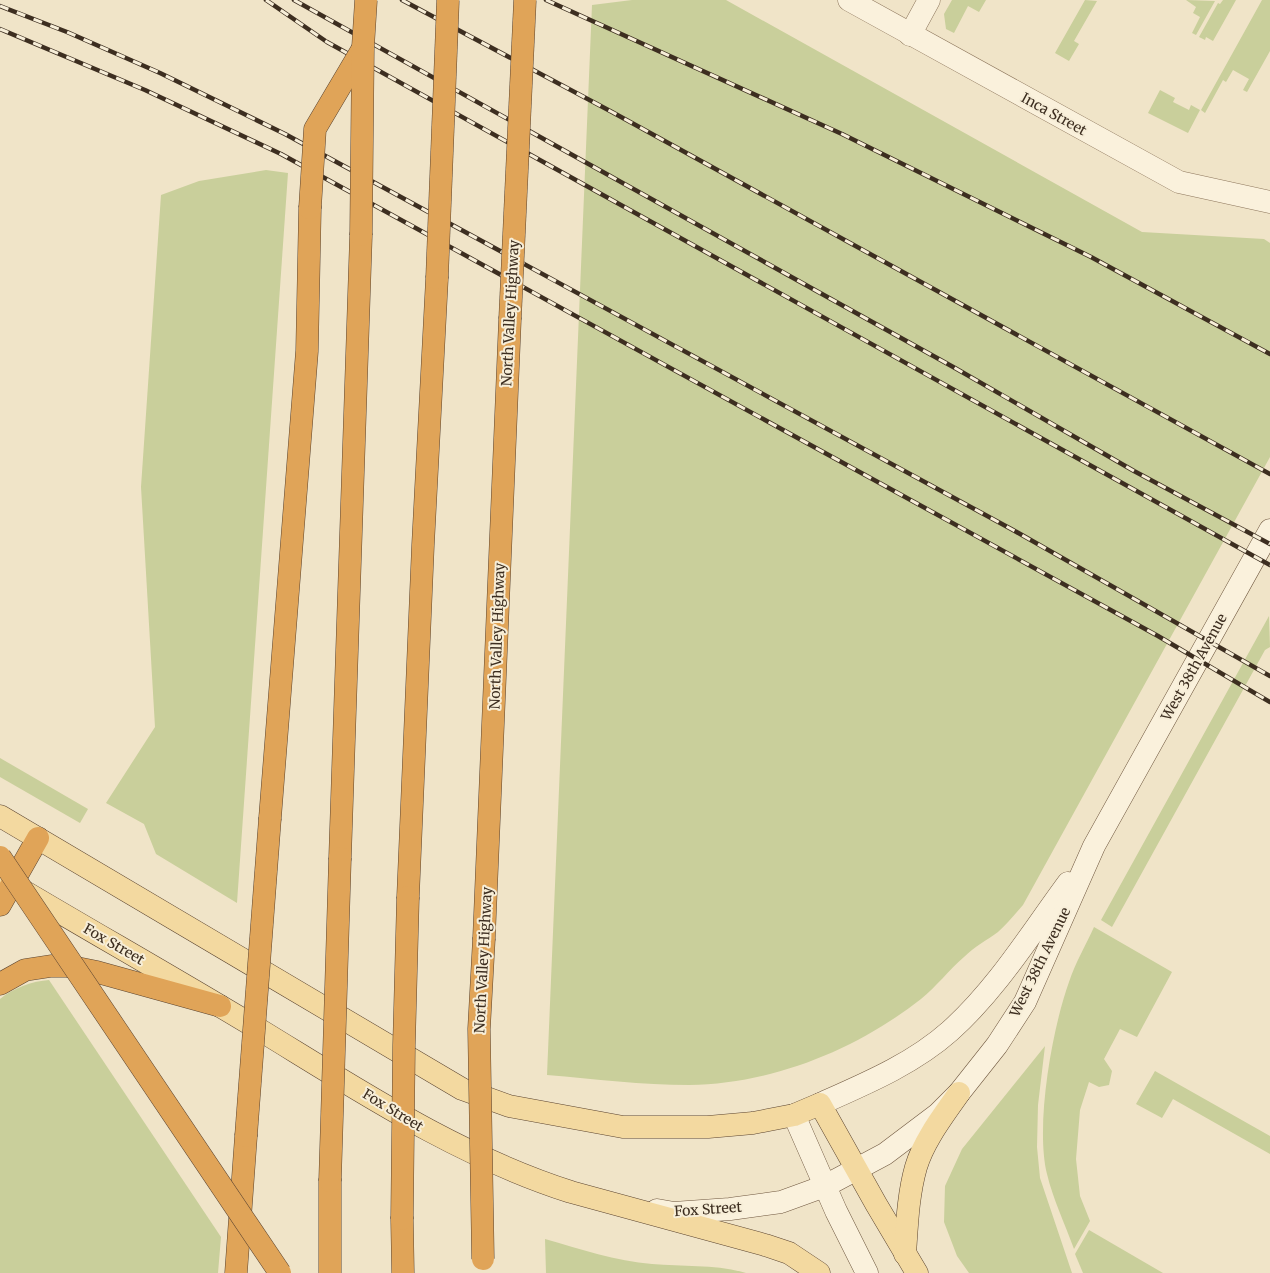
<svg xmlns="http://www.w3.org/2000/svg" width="1270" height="1273" viewBox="0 0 1270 1273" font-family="Merriweather,serif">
	<rect width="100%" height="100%" fill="#f0e4c8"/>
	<!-- green -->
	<g fill="#c9cf9b">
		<path d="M632,0H726L1142,232L1264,239L1270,243V457L1023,905C1015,914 1007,924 998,932C987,940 974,947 964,957C949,970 936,987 921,999C856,1050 772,1084 689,1085C642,1085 595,1079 547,1075L592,5Z"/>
		<path d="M952,0H986L979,12L968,6L954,33L946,29L944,14Z"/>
		<path d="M1085,0L1097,1L1074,41L1079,44L1069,61L1055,53Z"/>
		<path d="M1186,0L1215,1L1196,35L1192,33L1200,17L1193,13L1196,7Z"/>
		<path d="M1223,0H1236L1213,41L1206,37L1205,40L1199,37L1218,3L1220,4Z"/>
		<path d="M1262,0H1270V51L1247,92L1243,90L1249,79L1233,70L1226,82L1223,80L1205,113L1201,110Z"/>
		<path d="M1160,90L1175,98L1173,102L1189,110L1191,105L1200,110L1188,133L1148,113Z"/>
		<path d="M266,170L288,173L237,903L156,854L144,824L106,803L155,727L141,487L161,195L199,181Z"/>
		<path d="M1269,616L1270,647L1265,650L1112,927L1101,920Z"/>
		<path d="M0,758L88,809L80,823L0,777Z"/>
		<path d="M1094,927L1172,972L1137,1037L1120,1029L1104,1059L1112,1071L1109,1085L1099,1087L1089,1082L1080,1110L1076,1159L1080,1196L1090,1221L1074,1249C1065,1224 1053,1199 1047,1174C1035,1126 1052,1029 1069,982C1075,963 1086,945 1094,927Z"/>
		<path d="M49,980L221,1237L218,1273H0V999C13,988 33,981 49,980Z"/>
		<path d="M1045,1046L1038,1105L1037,1147L1040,1178L1072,1273H969L957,1256L944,1222L945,1186L962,1149Z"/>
		<path d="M1155,1071L1270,1136V1154L1173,1099L1162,1118L1136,1104Z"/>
		<path d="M1089,1230L1163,1273H1083L1075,1254Z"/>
		<path d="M545,1239C580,1249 616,1261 652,1264C684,1267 715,1264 746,1273H546Z"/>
	</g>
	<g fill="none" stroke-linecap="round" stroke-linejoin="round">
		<!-- street casing -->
		<g stroke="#8d765c" stroke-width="23">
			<g id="street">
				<path d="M849,0L1179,182L1270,202"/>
				<path d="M910,35L929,0"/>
			</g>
		</g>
		<!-- secondary casing -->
		<g stroke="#6f573f" stroke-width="23">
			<g id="secondary">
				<path d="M820,1104C865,1084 913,1064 950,1031C997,989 1031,933 1068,883"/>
				<path d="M794,1115L836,1211L867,1273"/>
				<path d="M657,1210L674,1213L730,1209L781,1202L825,1186L885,1154L938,1114L959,1093L997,1045L1025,1002L1094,846L1270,530"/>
			</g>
		</g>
		<!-- primary casing -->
		<g stroke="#5b4430" stroke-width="23">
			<g id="primary">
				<path d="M0,816L462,1089L509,1106L623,1127H708L753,1123L794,1115L820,1104L876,1204L917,1273"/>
				<path d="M0,877C87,929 174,978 260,1030C360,1091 458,1156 571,1192L765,1245L789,1253L819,1273"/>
				<path d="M905,1254C907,1225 908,1195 916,1167C924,1140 944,1115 959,1093"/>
			</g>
		</g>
		<!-- highway casing -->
		<g stroke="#5b4430" stroke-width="23">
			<g id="highway">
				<path d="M270,818L307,351L310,208"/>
				<path d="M340,858L361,235"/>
				<path d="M408,897L423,545L437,278"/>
				<path d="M0,905L38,838"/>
				<path d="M484,938L510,319"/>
				<path d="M0,984L25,970L51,966H67L97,972L220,1006"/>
				<path d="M330,1181V1273"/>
				<path d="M402,1219L403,1273"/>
				<path d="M236,1273L246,1136"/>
			</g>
		</g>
		<!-- street -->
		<use href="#street" stroke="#faf1dc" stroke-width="22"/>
		<!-- secondary -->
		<use href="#secondary" stroke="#faf1dc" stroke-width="22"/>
		<!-- primary -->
		<use href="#primary" stroke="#f3d9a0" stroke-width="22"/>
		<!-- highway -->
		<use href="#highway" stroke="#e0a458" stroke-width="22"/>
		<!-- rail casing -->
		<g stroke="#3d2e20" stroke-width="4.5">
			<g id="rail">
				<path d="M266,0L327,42L1270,565"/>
				<path d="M294,0L955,368L1134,471L1270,544"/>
				<path d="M402,0L612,112L1270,474"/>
				<path d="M546,0L842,134L1091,257L1270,354"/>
				<path d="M0,6L67,32L160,73L285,134L1013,530L1270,676"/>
				<path d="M0,29L145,90L281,154L1158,636L1270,702"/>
			</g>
		</g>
		<!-- rail -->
		<use href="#rail" stroke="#f7eed8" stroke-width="3" stroke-dasharray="9" stroke-linecap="butt"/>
		<!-- highway-bridge casing -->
		<g stroke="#5b4430" stroke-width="23" stroke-linecap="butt">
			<g id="highway-bridge">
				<path d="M310,208L315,129L363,48"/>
				<path d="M361,235L363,47L366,0"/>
				<path d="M437,278L448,0"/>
				<path d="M510,319L525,0"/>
				<path d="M0,857L280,1273"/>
				<path d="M246,1136L270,818"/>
				<path d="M330,1181L340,858"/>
				<path d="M402,1219L404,1045L408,897"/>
				<path d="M483,1259L479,1029L484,938"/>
			</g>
		</g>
		<!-- highway-bridge -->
		<use href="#highway-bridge" stroke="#e0a458" stroke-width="22"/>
	</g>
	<g text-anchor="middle" stroke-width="4" stroke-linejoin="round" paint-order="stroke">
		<!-- street labels -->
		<g font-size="14" fill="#3d2e20" stroke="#f7eed8">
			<text transform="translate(1054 114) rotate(29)" y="5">Inca Street</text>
			<text transform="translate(510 313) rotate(-87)" y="5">North Valley Highway</text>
			<text transform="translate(497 636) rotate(-88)" y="5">North Valley Highway</text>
			<text transform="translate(1194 667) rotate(-61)" y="5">West 38th Avenue</text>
			<text transform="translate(114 944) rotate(30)" y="5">Fox Street</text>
			<text transform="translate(483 960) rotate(-87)" y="5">North Valley Highway</text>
			<text transform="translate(1040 962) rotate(-64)" y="5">West 38th Avenue</text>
			<text transform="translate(393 1110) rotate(31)" y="5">Fox Street</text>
			<text transform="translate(708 1209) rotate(-4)" y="5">Fox Street</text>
		</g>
	</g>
</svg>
